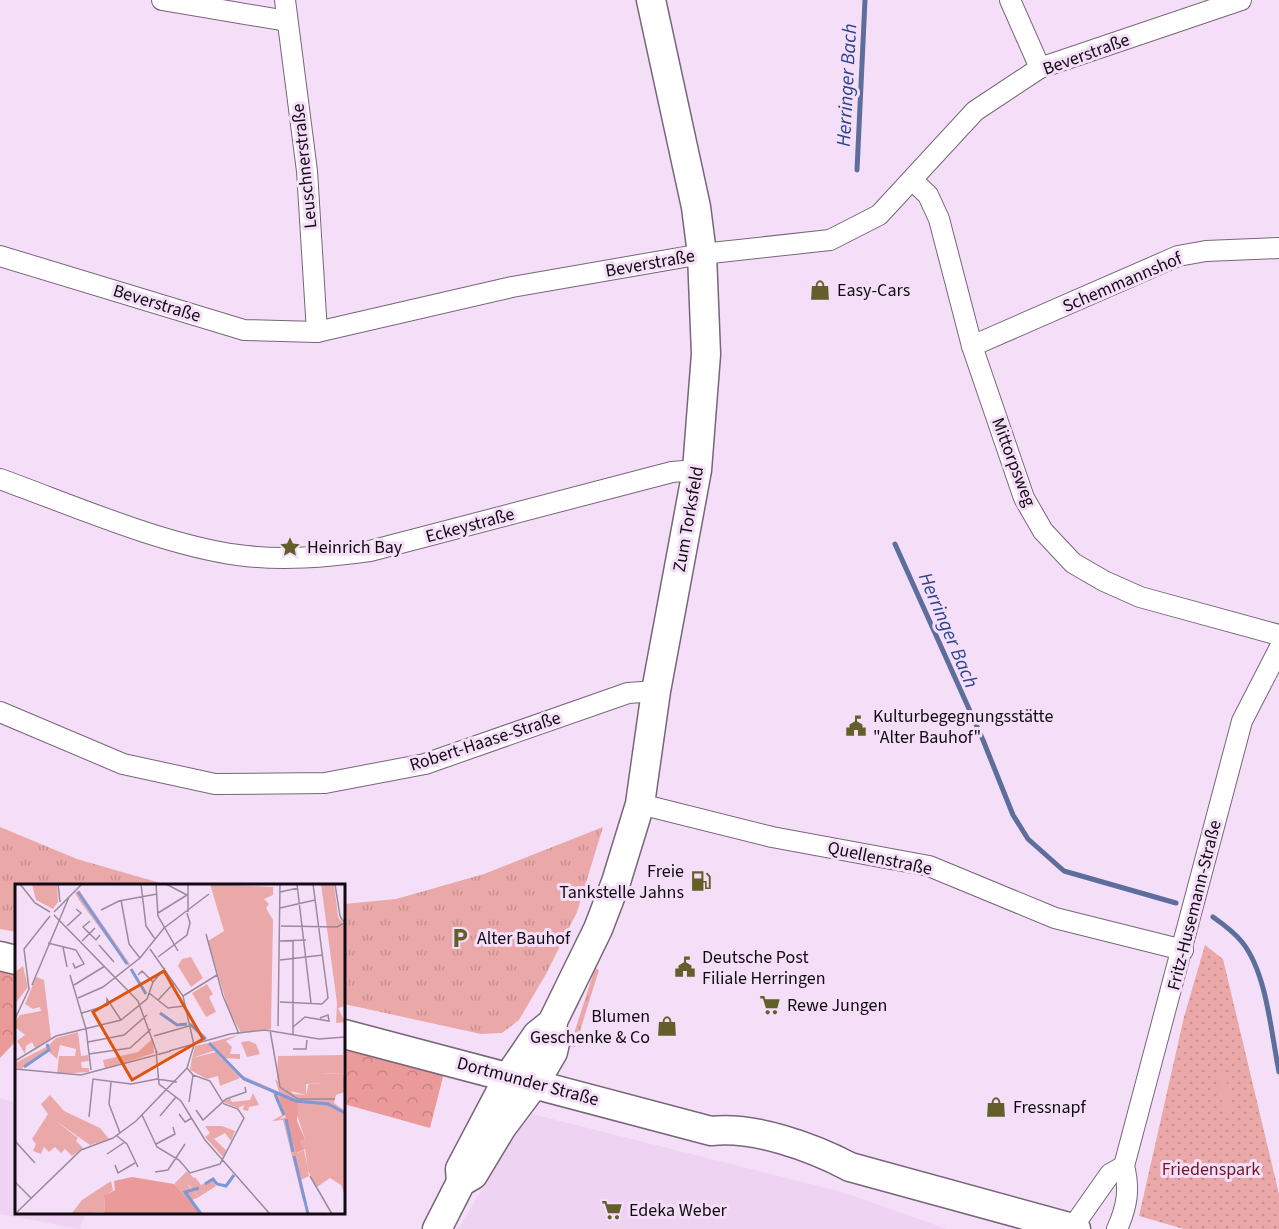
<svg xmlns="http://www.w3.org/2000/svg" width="1279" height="1229" viewBox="0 0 1279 1229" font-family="'Source Sans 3',sans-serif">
	<defs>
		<pattern id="grass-tufts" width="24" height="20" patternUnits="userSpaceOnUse" patternTransform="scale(1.5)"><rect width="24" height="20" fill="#eaa9a8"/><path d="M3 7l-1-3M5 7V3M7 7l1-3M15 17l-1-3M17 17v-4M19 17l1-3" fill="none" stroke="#c89090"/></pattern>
		<pattern id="forest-crowns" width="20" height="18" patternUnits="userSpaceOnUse" patternTransform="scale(1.5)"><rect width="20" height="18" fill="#eb9a9a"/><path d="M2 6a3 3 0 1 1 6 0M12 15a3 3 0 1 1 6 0" fill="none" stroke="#c88384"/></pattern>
		<pattern id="park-dots" width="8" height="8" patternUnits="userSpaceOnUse" patternTransform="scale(1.5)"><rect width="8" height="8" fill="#eaa9a8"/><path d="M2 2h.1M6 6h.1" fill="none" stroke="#c89090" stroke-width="1.8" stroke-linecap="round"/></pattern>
	</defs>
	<rect width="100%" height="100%" fill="#f5dff8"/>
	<!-- built -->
	<g fill="#efd3f2">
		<path d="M0,1098L16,1103V1212L85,1213L80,1229L0,1214Z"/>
		<path d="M532,1114L842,1192L947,1229H458L515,1135Z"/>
	</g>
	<!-- grass -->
	<g fill="url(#grass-tufts)">
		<path d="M0,827L77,859L167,885L16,886V932L0,929Z"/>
		<path d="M603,827L577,912L546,974L519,1020L502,1033L481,1034L344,1004V904L396,899L484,874Z"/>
		<path d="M595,968L599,970L575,1047L570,1046Z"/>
	</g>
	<!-- forest -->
	<g fill="url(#forest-crowns)">
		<path d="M0,967L16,971V1041L0,1058Z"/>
		<path d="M344,1043L446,1065L430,1128L344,1104Z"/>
	</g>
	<!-- park -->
	<path fill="url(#park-dots)" d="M1205,945L1223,959L1279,1194V1229H1184L1139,1216L1184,1017Z"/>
	<!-- pitch -->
	<path fill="#eaa9a8" d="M1225,1075L1233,1110L1224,1112L1216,1076Z"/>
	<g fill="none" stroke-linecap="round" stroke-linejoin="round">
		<!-- stream -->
		<g stroke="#5d6d9c" stroke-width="5">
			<path d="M857,170L865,0"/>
			<path d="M895,544L983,740L1013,815L1028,839L1064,871L1176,903"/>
			<path d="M1213,917C1223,924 1234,932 1242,942C1267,973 1271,1033 1279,1072"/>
		</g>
		<!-- minor casing -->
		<g stroke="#78657a" stroke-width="22">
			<g id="minor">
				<path d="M162,0L287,21"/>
				<path d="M285,0L307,171L317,332"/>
				<path d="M1010,0L1040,68"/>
				<path d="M913,181L928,195L939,219L972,346L1024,498L1043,531L1073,563L1104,581L1140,597L1279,635"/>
				<path d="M0,256L244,330L317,332L512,287L702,254L830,240L879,215L975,111L1040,68L1241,0"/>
				<path d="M972,346L1178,256L1206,251L1279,248"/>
				<path d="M0,479C72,505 163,545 238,555C282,561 326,557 370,551L672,472L697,470"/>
				<path d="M0,712L123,764L215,784L325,783L425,764L628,693L656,691"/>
				<path d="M640,804L772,837L929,866L1055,918L1183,950"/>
				<path d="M1072,1228L1110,1174L1124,1166"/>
				<path d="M1117,1229C1127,1207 1130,1189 1124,1166L1242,721L1279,649"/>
			</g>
		</g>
		<!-- secondary casing -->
		<g stroke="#78657a" stroke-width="31">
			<g id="secondary">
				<path d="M0,956L16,960"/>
				<path d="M344,1034L711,1131C754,1126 812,1147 850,1167L1076,1229"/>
				<path d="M461,1182L460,1169L509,1076L537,1035L552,1023L598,929L616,882L640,804L656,691L697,470L706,354L702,254L696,207L651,0"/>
				<path d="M437,1229L461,1182L473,1175L502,1127L535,1083L553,1052L555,1043L552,1023"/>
			</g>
		</g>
		<!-- minor -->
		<use href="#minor" stroke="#fff" stroke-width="20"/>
		<!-- secondary -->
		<use href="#secondary" stroke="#fff" stroke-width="28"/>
	</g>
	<!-- icons -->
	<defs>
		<g id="shop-bare" transform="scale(1.62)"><path d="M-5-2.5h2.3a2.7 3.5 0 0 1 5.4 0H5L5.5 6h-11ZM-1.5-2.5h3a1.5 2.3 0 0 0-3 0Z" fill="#635f2b" stroke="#f5dff8" stroke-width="2.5" paint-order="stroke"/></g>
		<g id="sight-bare" transform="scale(1.62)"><path d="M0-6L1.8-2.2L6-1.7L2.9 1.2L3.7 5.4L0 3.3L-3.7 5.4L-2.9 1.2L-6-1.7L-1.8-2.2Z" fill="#635f2b" stroke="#f5dff8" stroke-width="2.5" paint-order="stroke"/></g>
		<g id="civic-bare" transform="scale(1.62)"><path d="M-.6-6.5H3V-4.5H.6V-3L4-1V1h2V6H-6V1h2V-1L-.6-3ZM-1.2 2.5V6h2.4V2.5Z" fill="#635f2b" stroke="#f5dff8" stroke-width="2.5" paint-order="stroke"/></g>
		<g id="fuel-bare" transform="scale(1.62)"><path d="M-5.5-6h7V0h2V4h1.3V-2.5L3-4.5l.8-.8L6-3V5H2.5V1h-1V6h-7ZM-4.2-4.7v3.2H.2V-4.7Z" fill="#635f2b" stroke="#f5dff8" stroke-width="2.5" paint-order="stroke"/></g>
		<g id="parking-bare" transform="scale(1.62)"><path d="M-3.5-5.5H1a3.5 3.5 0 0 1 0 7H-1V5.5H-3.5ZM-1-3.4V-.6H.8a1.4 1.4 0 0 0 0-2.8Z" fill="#635f2b" stroke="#f5dff8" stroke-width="2.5" paint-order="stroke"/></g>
		<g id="supermarket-bare" transform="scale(1.62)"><path d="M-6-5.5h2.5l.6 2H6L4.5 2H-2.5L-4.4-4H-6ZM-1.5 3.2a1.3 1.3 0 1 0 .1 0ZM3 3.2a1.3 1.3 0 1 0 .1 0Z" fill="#635f2b" stroke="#f5dff8" stroke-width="2.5" paint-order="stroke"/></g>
	</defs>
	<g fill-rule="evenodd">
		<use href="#shop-bare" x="820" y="290"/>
		<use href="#sight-bare" x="290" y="547"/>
		<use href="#civic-bare" x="856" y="726"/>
		<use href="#fuel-bare" x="701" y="881"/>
		<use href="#parking-bare" x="460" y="938"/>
		<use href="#civic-bare" x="685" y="967"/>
		<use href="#supermarket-bare" x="770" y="1005"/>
		<use href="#shop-bare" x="667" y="1026"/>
		<use href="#shop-bare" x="996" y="1107"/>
		<use href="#supermarket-bare" x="612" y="1210"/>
	</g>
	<g text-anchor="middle" stroke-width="6" stroke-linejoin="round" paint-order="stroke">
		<!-- street labels -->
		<g font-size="18" fill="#120a13" stroke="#f5dff8">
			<text transform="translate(1086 54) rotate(-20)" y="6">Beverstraße</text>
			<text transform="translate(304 166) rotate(-96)" y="6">Leuschnerstraße</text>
			<text transform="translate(650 263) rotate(-10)" y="6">Beverstraße</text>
			<text transform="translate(1122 282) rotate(-23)" y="6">Schemmannshof</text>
			<text transform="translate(157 303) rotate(17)" y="6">Beverstraße</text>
			<text transform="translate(1014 462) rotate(69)" y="6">Mittorpsweg</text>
			<text transform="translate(688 519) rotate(-80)" y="6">Zum Torksfeld</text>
			<text transform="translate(470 525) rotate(-15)" y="6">Eckeystraße</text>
			<text transform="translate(485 741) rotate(-18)" y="6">Robert-Haase-Straße</text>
			<text transform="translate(880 858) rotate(12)" y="6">Quellenstraße</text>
			<text transform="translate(1194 905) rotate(-76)" y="6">Fritz-Husemann-Straße</text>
			<text transform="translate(528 1081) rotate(15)" y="6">Dortmunder Straße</text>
		</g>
		<!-- poi labels -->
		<g font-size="18" fill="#120a13" stroke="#f5dff8" text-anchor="start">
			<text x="837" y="296">Easy-Cars</text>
			<text x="307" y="553">Heinrich Bay</text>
			<text x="873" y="722">Kulturbegegnungsstätte<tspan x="873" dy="21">"Alter Bauhof"</tspan></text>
			<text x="684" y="877" text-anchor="end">Freie<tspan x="684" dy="21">Tankstelle Jahns</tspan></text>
			<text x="477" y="944">Alter Bauhof</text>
			<text x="702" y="963">Deutsche Post<tspan x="702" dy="21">Filiale Herringen</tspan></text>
			<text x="787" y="1011">Rewe Jungen</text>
			<text x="650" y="1022" text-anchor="end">Blumen<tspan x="650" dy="21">Geschenke &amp; Co</tspan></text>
			<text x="1013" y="1113">Fressnapf</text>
			<text x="629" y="1216">Edeka Weber</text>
		</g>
		<!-- park labels -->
		<g font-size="18" fill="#741622" stroke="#f5dff8">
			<text x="1211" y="1175">Friedenspark</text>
		</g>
		<!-- water labels -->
		<g font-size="20" font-style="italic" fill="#2a448f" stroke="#f5dff8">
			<text transform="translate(846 85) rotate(-87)" y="7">Herringer Bach</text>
			<text transform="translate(949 630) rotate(67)" y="7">Herringer Bach</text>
		</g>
	</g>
	<!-- overview -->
	<g transform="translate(15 884)">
		<rect width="330" height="330" fill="#f5dff8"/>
		<path d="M306,0H319L323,33L330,42V122L323,124L330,138L321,139L322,119ZM64,6L115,80L113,82L64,16L60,9ZM8,82L13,103L0,120V88ZM21,93L29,96L36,154L20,164L17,158L11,162L10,170L2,157L10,151L0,143V137L5,131L26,127L25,123L18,125L10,120ZM63,148L66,172L73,171L74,177L66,178L67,184H74V188L42,190L44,172H60L61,165L45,161L42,175L33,167L6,185L0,183V179L33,162L41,154ZM138,154L139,169L90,185L88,176L123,168ZM210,174L226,191L264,208L260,195L279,210L291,211L294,199V212L321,211L319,219L330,227V311L326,301L315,294L302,303L293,287L294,292L286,296L291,315L288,317L268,236L257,237L267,231L258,209L222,192L207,175ZM264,211L283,218L280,225L290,255L285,258L290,265L293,285L289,266L282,269L273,233L264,235L272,230ZM238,209L244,221L234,223L233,227L228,226L229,221L223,224L208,218L215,214L217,218L235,216ZM35,211L49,227L85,244L94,255L75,261L38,235L63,254L61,257L68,264L57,272L50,265L46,269L40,263L34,268L29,263L26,270L18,267L21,260L17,255L33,230L26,220ZM190,242H207L220,247L216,257L210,249L199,255L212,267L208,273L190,253L195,249ZM172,287L179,294L173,301L184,313L175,317L159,300ZM96,297L98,306L89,313L90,328L56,330L67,316Z" fill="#eaa9a8" fill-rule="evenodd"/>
		<path d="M264,211L283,218L282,237L290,255L285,258L290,265L281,269ZM117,293L159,300L187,330H86L90,328L89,312L100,306L99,297Z" fill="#eb9a9a"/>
		<path d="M17,0H42L43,18L38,25L21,16ZM201,168L222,192L225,194L205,202L203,192L192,195L175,186L177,174ZM328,171V189L307,190V199L291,200V211L267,205L262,194L263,172Z" fill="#eaa9a8"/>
		<path d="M195,0L258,3V11L249,15L254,20L251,24L258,36L256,145L226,149L214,127L193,57L209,47ZM223,151L211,157L217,163L215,170H225V175L208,174L201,166L177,174L180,162L193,159L198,165L194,159ZM328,189L330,208L315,213L293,212L294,200L307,199V190Z" fill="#eaa9a8"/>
		<path d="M219 72a8 8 0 1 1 16 0a8 8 0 1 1-16 0ZM176,73L188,94L176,103L163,82L167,75ZM192,100L198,110L194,113L201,128L191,133L177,109ZM234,157L241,160L245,170L232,173L226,158ZM180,293L186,301L197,295L201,302L184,313L173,300Z" fill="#eaa9a8"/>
		<path fill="none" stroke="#7d98d7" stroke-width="3" d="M63,8L112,80M116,85L131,110M145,129L162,141L172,140M175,140L191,155M194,159L229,195L281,217L313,220L330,229M9,183L34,166L32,160M260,210L269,231M271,235L278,268M279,272L293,330M190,300L198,295L202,300L211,302L219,291M184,304L170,308L186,330"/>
		<path fill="none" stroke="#9a8a9c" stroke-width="1.5" d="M5,0L20,19L35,28M43,0L45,18M126,0L131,42L140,55M141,0L143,32L163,67M151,0L172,11M282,0L296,119M320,0L325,32L330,40M265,8L283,4M106,16L114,60L125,74M265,24L300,16M86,26L104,17L142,10M39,28L67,0M173,28V0M143,29L172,11M39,31L123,117L142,169M75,37L68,43L81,56L85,51M52,42L66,29L61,25M266,42L322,43L329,39M191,50L208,112L224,150M67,57L80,44M265,57L291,56M33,59L61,66M84,61L99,78M48,63L52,83M143,73L172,51L175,39L172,29M265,76L308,71M58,79L60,84L69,80L61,66M55,91L71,145L76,186M123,91L127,87L138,98M17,101L54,13M59,101L90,82M134,109L153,124L169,122M168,112L202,91M63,114L88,103L125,74L149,44L194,10M143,116L159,99M265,118L307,120L313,114L298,0M92,121V115L106,136M67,129L93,121M0,135L14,105L9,65L35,32M263,142L265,0M278,143L290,133L314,137L313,131L305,134M255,146L265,203L283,215H320M278,150V57M139,152L174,142M73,158L109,151L132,131M278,165H291L292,156M141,167L144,200L166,217L190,256L255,330M154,167L215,150L250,146L304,155L330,153M74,170L115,164L136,145M0,177L41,152L106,136L132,115L138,98L150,84M172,184L178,191L174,218M0,185L66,191L156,167M96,198L94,220L105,249M181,226L188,236L211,215L231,208L230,203M164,230L170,238L177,234M127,231L142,263L164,276L175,289L205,280L229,234L223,225L209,220L195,197L178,191M145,232L161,213M74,233L78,195L116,200L142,195L162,198M102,252L112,260L123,283M0,257L20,279M141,260L160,250L158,243M92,270L110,258M100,281L103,289L120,279M140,288L153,286L170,260M295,292L317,330M0,298L16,314M0,330L66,266L98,254L121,237L172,184L179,161L168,112L135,65"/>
		<path fill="#dd550c" fill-opacity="0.15" stroke="#dd550c" stroke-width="3" d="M149,87L188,155L117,196L78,128Z"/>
		<rect width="330" height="330" fill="none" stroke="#120a13" stroke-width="3"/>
	</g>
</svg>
